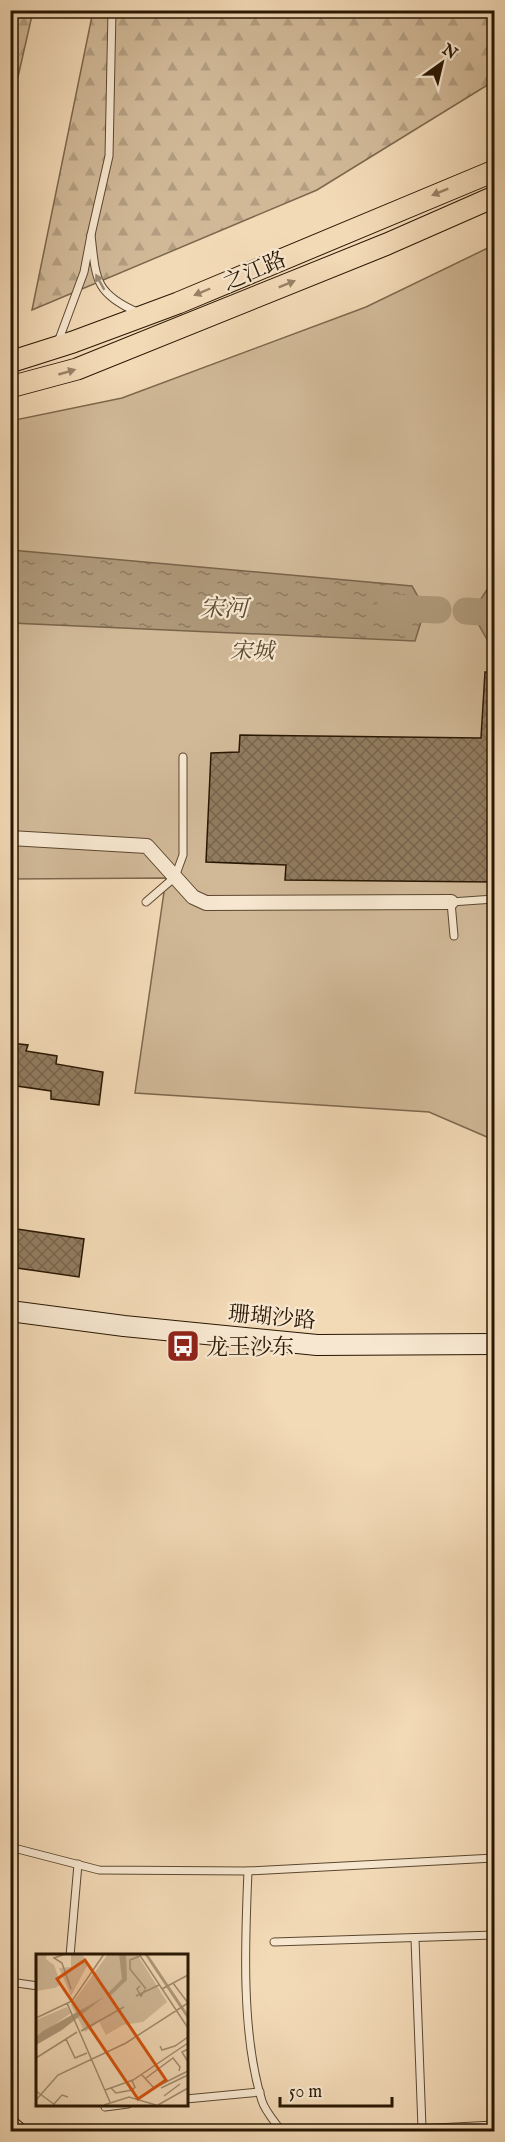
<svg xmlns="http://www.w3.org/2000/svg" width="505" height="2142" viewBox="0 0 505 2142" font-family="'IM FELL English','Noto Serif SC',serif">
	<defs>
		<pattern id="forest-firs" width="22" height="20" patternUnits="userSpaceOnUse" patternTransform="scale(1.5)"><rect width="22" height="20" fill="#d1b998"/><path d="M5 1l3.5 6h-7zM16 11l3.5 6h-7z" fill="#b39e81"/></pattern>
		<pattern id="water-ripples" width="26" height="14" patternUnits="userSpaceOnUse" patternTransform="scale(1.5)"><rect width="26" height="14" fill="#ae9879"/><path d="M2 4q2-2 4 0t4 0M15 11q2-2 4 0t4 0" fill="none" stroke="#8e7b61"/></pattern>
		<pattern id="building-cross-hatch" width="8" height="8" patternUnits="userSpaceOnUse" patternTransform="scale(1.5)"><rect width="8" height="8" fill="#927c60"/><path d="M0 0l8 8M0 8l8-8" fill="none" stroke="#77654d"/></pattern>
	</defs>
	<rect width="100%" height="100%" fill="#f3dab7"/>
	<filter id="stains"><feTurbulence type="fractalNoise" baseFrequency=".00333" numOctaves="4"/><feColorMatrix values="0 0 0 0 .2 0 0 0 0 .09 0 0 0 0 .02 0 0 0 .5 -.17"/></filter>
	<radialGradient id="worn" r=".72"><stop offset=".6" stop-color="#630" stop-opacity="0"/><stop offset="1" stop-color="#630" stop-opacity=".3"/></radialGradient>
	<!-- green -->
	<path fill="#d1b998" stroke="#7d684d" stroke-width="1.5" d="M494,245V1140L429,1112L135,1093L166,878L11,879L10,421L122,398L366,307Z"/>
	<!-- forest -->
	<g fill="url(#forest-firs)" stroke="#7d684d" stroke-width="1.5">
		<path d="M11,10L33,11L15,90H11Z"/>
		<path d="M93,11H494V81L317,190L32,310Z"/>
	</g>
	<!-- water -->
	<g fill="url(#water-ripples)" stroke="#796449" stroke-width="1.5">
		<path d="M11,550L412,586L425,609L415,641L11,623Z"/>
		<path d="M488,588H494V641H488L472,613Z"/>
	</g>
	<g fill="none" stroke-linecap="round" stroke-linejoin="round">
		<!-- river -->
		<g stroke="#ae9879" stroke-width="27">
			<path d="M390,608L438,610"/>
			<path d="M466,611L494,613"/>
		</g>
	</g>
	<!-- building -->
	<g fill="url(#building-cross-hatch)" stroke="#291702" stroke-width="1.5">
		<path d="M485,672L495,673V882L285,880L286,865L206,862L211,753L239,752L240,735L481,738Z"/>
		<path d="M10,1043L28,1045L26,1051L57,1056L56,1064L103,1072L99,1105L51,1099V1091L10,1085Z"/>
		<path d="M10,1228L84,1239L79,1277L10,1267Z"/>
	</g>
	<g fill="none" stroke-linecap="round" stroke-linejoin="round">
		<!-- lane casing -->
		<g stroke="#5c482f" stroke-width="9">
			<g id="lane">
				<path d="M91,235L109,156L112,10"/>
				<path d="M58,342L84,272L91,235C96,278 94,293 137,312"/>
				<path d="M146,902L175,877L183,855V757"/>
				<path d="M454,936L451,902L494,899"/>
				<path d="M10,1847L99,1870L248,1871L494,1858"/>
				<path d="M248,1871C245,1942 241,2033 262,2101C265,2111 275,2122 282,2132"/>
				<path d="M415,1939L422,2128"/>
				<path d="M274,1942L494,1935"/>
				<path d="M70,1956L78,1864"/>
				<path d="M10,1982L38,1986"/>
				<path d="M186,2099L260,2092"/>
				<path d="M105,2107L128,2104"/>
				<path d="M359,2132L494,2125"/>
			</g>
		</g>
		<!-- street casing -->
		<g stroke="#5c482f" stroke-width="16">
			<path id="street" d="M10,838L147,846L193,897L206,903L451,902"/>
		</g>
		<!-- secondary casing -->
		<g stroke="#291702" stroke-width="22">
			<g id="secondary">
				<path d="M10,1311L124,1326L317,1345L494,1344"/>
				<path d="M10,2126L17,2132"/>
			</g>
		</g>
		<!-- primary casing -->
		<g stroke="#291702" stroke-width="23">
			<g id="primary">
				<path d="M10,362L73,342L178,303L494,171"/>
				<path d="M10,387L77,369L387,244L494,197"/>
			</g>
		</g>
		<!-- lane -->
		<use href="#lane" stroke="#f7e7d0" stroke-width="7"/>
		<!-- street -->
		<use href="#street" stroke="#f7e7d0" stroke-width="14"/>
		<!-- secondary -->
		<use href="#secondary" stroke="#f7e7d0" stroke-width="20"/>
		<!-- primary -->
		<use href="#primary" stroke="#f3dab7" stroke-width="21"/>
	</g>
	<!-- one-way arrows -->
	<defs><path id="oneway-solid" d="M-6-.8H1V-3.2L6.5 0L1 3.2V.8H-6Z" transform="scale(1.5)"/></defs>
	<g fill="#988266">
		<use href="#oneway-solid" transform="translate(440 192) rotate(158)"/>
		<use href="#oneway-solid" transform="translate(287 284) rotate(-22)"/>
		<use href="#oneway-solid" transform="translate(202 292) rotate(157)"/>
		<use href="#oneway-solid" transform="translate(67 372) rotate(-16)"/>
	</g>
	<use fill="#9a8973" href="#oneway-solid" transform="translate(100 282) rotate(-119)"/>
	<!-- icons -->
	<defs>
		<g id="bus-square" transform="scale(1.725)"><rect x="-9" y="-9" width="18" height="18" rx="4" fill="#8f2418" stroke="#f7e7d0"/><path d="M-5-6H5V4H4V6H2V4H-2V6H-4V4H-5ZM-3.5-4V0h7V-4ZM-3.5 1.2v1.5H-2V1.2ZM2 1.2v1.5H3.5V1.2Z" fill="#fff"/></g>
	</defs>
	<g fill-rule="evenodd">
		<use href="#bus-square" x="183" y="1346"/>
	</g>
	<g text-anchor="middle" stroke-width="4.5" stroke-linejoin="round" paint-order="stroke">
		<!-- street labels -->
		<g font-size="22" fill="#291702" stroke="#f7e7d0">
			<text transform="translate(254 270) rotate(-23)" y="8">之江路</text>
			<text transform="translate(272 1316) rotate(5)" y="8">珊瑚沙路</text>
		</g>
		<!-- park labels -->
		<g font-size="22" font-style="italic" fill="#5b482f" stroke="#f7e7d0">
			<text x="252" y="658">宋城</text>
		</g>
		<!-- poi labels -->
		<g font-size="22" fill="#291702" stroke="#f7e7d0" text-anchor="start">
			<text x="206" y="1354">龙王沙东</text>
		</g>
		<!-- water labels -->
		<g font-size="24" font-style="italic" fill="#5e4b32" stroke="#f7e7d0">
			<text transform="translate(224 608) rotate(1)" y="8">宋河</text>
		</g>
	</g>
	<!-- overview -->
	<g transform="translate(36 1954)">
		<rect width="152" height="152" fill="#f3dab7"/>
		<path d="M72,0H101L131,48L107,68L87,71L70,81L63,68L49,78L35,51ZM31,53L35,59L0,83V66Z" fill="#d1b998"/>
		<path d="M0,0H11L10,5L18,11L25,30L19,34L0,37ZM35,0H46L52,10L35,42L23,14L35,13Z" fill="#d1b998"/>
		<path d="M83,0H90L91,26L73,43L71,40L86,25ZM68,43L26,76L0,91V83L7,77Z" fill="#ae9879"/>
		<path fill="none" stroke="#ae9879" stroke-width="3" d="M110,0L152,63"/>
		<path fill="none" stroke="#a28c6f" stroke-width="1.5" d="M29,0L18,4L26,9L35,35M103,0L152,74M104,2L94,6V15L110,35M137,29L152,49M104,32L101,35L105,42L109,36M126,35L152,21M100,42L123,31M31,49L74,148M0,64L36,47L68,0M45,77L88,53M30,85L39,104L51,99M124,92L126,96L139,92L152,83M152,95L146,98L152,108M0,104L41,78M106,121L118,134L152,117M110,124L137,104L144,113L143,117M75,134L80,139L96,136L99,133L96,127M125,134L152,121M69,136L97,126L152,89M0,137L19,151M128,142L144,130M0,146L22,121L90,89L152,49M18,150L26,141L32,143M68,151L93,143L120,151M122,151L152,134"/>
		<path fill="#d5520b" fill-opacity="0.15" stroke="#d5520b" stroke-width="3" d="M49,6L130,126L102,145L21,25Z"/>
		<rect width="152" height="152" fill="none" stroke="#291702" stroke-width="3"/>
	</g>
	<!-- margin -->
	<rect width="505" height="2142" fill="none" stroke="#f3dab7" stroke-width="36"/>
	<rect x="12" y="12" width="481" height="2118" fill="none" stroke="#291702" stroke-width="3"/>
	<rect x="18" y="18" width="469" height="2106" fill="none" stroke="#291702" stroke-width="1.5"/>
	<!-- north arrow -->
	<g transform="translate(442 63) rotate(34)" stroke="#f7e7d0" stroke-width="4.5" paint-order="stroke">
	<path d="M0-4.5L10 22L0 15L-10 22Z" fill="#291702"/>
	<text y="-9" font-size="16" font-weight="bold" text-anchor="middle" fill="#291702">N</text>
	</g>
	<!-- scale -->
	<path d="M280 2097v9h112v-9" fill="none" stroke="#291702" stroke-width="3"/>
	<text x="289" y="2097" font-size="18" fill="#291702" stroke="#f7e7d0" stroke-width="4.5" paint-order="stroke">50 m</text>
	<rect width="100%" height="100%" filter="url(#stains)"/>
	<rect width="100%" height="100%" fill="url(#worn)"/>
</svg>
